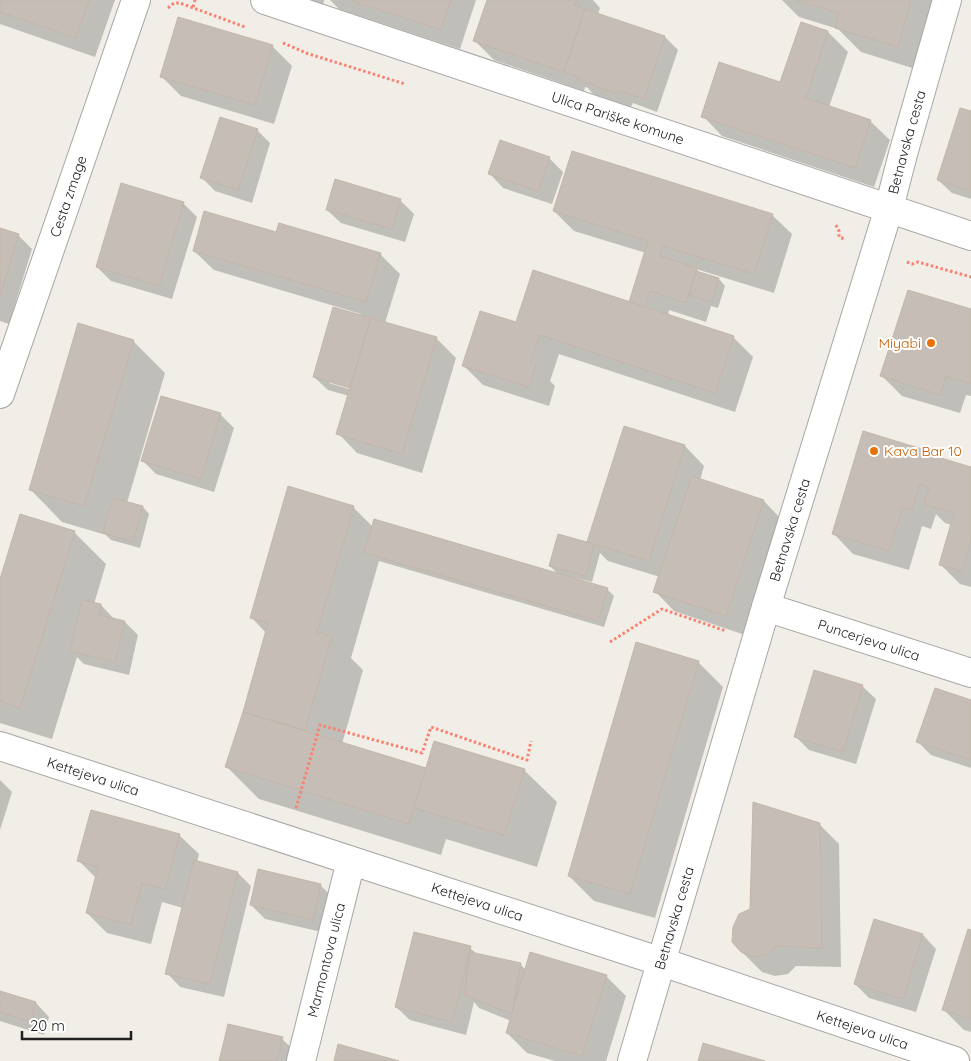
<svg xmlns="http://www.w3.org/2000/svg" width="971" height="1061" viewBox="0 0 971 1061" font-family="Quicksand,sans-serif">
	<rect width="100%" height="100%" fill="#f1eee7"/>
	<!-- shadow -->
	<g fill="#0003" fill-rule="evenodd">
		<path d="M0,0H115L95,57L0,24Z"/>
		<path d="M307,0H324L323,5Z"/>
		<path d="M330,0H476L460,49L339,9Z"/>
		<path d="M488,0H593L600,8L598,14L665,37L678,50L657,112L633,103L631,107L593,94L588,88L585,87L584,91L494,60L474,40Z"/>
		<path d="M782,0H944L922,71L861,52L838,29L799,17Z"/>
		<path d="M801,23L828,32L848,52L829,107L870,121L890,140L874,187L722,136L703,116L781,84Z"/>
		<path d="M272,46L292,66L274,124L181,96L161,76Z"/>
		<path d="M971,113V199L952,193L938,180Z"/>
		<path d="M257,130L270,143L252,203L215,191L202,178Z"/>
		<path d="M549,158L563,172L552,204L503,188L490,174Z"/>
		<path d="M400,200L414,214L405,242L341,223L327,210Z"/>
		<path d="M183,203L197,217L172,299L111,281L97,267Z"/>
		<path d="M554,211L772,215L792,234L774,293L696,269L701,274L719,279L725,286L718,308L711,306L706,322L669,310L668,315L733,337L753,357L735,412L559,354L550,381L555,386L549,406L483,385L463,365L516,324L630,303L646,253L574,231Z"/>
		<path d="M0,230L18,235L32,249L9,324L0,321Z"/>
		<path d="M277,234L380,254L400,274L385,323L436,338L456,358L422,473L357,453L338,433L349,396L328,390L314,377L361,314L214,270L194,251ZM329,380L356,388V391L329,383Z"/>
		<path d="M971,311V396L966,395L960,413L902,396L882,376Z"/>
		<path d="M133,341L165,373L127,503L143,507L149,514L140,548L111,540L106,535L62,522L30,489Z"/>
		<path d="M220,414L234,428L214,492L156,474L143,461Z"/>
		<path d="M625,427L685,446L704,466L700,480L764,501L783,521L745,635L674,611L655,591L660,577L608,561L600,553L592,582L576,578L575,580L607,589L614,596L604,627L379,561L351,658L363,670L342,744L427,770H524L557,802L537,867L446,839L441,855L259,799L227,767L266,633L251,617L353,507L373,527L559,575L550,566L592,545Z"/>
		<path d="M921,450L926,455L971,468V587L960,584L940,564L952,525L945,523L936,514L931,529L922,526L909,570L853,554L834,534Z"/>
		<path d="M74,532L106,564L94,604L101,605L114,619L125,622L138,635L129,675L84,664L77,657L52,739L0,723V583Z"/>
		<path d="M698,662L723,687L655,918L594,901L569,876Z"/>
		<path d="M862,686L876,699L856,764L809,750L796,737Z"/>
		<path d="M971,701V768L931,755L918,742Z"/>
		<path d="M0,780L12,792L0,830Z"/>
		<path d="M819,824L839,844L841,967L796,966L788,974L775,976L762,972L742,952L751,910Z"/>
		<path d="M179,835L199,854L197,862L238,873L251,886L224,997L180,987L167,973L183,908L162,902L151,944L107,933L87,913L96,878L79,861Z"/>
		<path d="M320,885L334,898L326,933L265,919L251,905Z"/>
		<path d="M875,921L923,935L936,949L916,1012L869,998L855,984Z"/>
		<path d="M971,932V1032L964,1030L944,1010Z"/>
		<path d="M470,948L478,955L520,964L526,970L606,976L626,996L606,1061H555L527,1053L507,1033L511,1021L479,1008L474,1002L466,1035L410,1020L396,1007Z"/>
		<path d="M0,992L36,1003L49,1017L44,1035L0,1021Z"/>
		<path d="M282,1039L296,1052L293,1061H220Z"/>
	</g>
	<!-- building -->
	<g fill="#c6beb6" stroke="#c3b5a9">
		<path d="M0,0H89L76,38L0,12Z"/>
		<path d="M350,0H451L441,30Z"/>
		<path d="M487,0H577L575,5L585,9L564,72L473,41Z"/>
		<path d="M796,0H911L898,47L835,28L839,13Z"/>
		<path d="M585,9L665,36L644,99L619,91L618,94L578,80L580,77L564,72Z"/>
		<path d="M178,17L273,45L255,105L160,77Z"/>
		<path d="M801,22L828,31L806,98L871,120L855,168L701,117L719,62L780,82Z"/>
		<path d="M960,108L971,111V191L937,180Z"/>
		<path d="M220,117L258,129L238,190L200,178Z"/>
		<path d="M500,140L550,157L538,191L488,174Z"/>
		<path d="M572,151L773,214L754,274L663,246L660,256L697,268L686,303L650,291L645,307L629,302L648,241L553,211Z"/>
		<path d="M335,179L401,199L392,229L326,210Z"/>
		<path d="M121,183L184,202L159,286L96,267Z"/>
		<path d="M204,211L276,232L279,223L381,253L366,302L193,251Z"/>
		<path d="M0,228L19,234L0,297Z"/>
		<path d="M533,270L734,336L715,393L540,335L530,363L536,365L529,387L462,366L480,311L516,322Z"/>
		<path d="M696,271L719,278L712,302L689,295Z"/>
		<path d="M908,290L971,309V384L946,376L940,395L880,376Z"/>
		<path d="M333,307L371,318L350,388L313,377Z"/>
		<path d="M371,318L437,337L402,454L336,434Z"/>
		<path d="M78,323L134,340L84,506L29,490Z"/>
		<path d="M161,396L221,413L201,479L141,461Z"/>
		<path d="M624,426L685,445L649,561L587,542Z"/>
		<path d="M863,431L922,449L921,452L971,467V540L962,571L939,565L954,513L924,504L929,487L920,484L912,510L903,507L889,551L832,534Z"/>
		<path d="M692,476L764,500L726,616L653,592Z"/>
		<path d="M288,486L354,506L317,632L332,636L305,730L243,712L268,623L250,618Z"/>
		<path d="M113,498L143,506L133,542L103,533Z"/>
		<path d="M20,514L75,531L20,708L0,701V579Z"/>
		<path d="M374,519L608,588L598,621L364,553Z"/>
		<path d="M558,534L594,544L586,576L549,566Z"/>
		<path d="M82,600L101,604L99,615L125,621L115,662L70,651Z"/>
		<path d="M636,642L699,661L630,894L568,876Z"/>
		<path d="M814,670L863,685L843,752L794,737Z"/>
		<path d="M935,688L971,700V760L916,742Z"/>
		<path d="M243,712L426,768L409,824L225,767Z"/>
		<path d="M434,741L525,769L504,835L414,808Z"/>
		<path d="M753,802L820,823L822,948L776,946L768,954L754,957L741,952L732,942L733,927L739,914L750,909Z"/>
		<path d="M91,810L180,834L165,889L142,883L131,925L86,913L98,867L77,861Z"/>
		<path d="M194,860L238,872L210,984L165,974Z"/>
		<path d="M258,869L321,884L313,920L250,905Z"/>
		<path d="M874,919L923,934L903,999L854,984Z"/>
		<path d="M968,929L971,930V1019L942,1010Z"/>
		<path d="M414,932L471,946L452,1022L395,1007Z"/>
		<path d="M470,952L521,963L512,1014L464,995Z"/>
		<path d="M530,952L607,975L582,1056L506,1033Z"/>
		<path d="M0,991L36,1002L30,1022L0,1012Z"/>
		<path d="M228,1024L283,1037L277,1061H219Z"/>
		<path d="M703,1043L765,1061H698Z"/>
		<path d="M338,1044L399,1061H334Z"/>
	</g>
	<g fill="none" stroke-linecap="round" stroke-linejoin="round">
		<!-- minor casing -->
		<g stroke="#a7a7a7" stroke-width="30">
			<g id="minor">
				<path id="s1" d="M265,0L971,236"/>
				<path id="s2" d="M0,394L136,0"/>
				<path id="s3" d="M766,607L971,673"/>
				<path id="s4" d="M0,746L662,962L955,1061"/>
				<path id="s5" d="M301,1061L351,861"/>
				<path id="s6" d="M632,1061L766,607L889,208L903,154L947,0"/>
			</g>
		</g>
		<!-- path -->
		<g stroke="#fa806f" stroke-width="3" stroke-dasharray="2.5 2.5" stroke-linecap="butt">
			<path d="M193,7L195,0"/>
			<path d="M168,8L174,3H180L245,27"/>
			<path d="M283,43L306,53L405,84"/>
			<path d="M836,225L839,231V237L845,239"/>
			<path d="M907,262L912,264L918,262L971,277"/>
			<path d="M610,642L662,609L726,631"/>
			<path d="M296,808L320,725L422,753L431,727L527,760L531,741"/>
		</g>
		<!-- minor -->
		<use href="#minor" stroke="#fff" stroke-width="28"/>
	</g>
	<!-- markers -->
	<g fill="#e8710a" stroke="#fff" stroke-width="2">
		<circle cx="931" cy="343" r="5"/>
		<circle cx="874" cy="451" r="5"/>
	</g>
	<g text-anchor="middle" stroke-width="4" stroke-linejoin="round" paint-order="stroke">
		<!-- street labels -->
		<g font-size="14" fill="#202020" stroke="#fff">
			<text dy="5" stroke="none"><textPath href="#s1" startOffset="372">Ulica Pariške komune</textPath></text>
			<text dy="5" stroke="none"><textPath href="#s6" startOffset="959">Betnavska cesta</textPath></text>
			<text dy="5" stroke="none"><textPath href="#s2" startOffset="209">Cesta zmage</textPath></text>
			<text dy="5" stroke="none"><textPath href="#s6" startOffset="554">Betnavska cesta</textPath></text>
			<text dy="5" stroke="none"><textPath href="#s3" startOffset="108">Puncerjeva ulica</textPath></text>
			<text dy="5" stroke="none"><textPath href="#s4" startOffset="98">Kettejeva ulica</textPath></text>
			<text dy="5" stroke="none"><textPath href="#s4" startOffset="502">Kettejeva ulica</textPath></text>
			<text dy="5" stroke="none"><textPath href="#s6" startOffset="149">Betnavska cesta</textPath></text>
			<text dy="5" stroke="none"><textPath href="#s5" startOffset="104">Marmontova ulica</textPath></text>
			<text dy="5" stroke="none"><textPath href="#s4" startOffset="908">Kettejeva ulica</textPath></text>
		</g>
		<!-- food labels -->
		<g font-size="14" fill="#c56008" stroke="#fff" text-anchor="end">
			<text x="921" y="348">Miyabi</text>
			<text x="884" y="456" text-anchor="start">Kava Bar 10</text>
		</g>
	</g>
	<!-- scale -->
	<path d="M22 1031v8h109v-8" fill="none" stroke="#202020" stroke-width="2.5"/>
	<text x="30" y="1031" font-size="15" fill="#202020" stroke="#ffffff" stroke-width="4" paint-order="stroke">20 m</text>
</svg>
